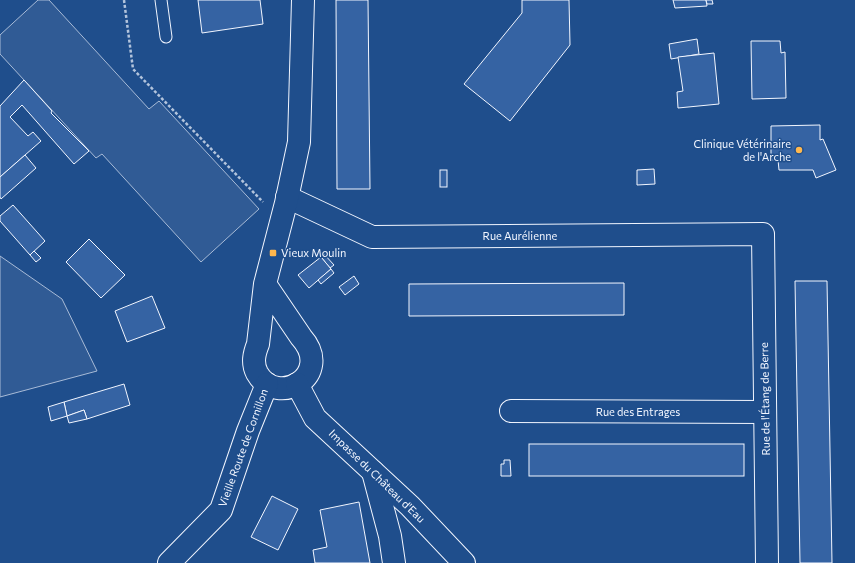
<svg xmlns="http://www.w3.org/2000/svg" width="855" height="563" viewBox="0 0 855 563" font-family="Commissioner,sans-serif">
	<rect width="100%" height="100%" fill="#1f4e8c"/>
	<!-- built -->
	<g fill="#305b95" stroke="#a8bbd7">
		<path d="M38,0H49L149,109L159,101L259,209L201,262L102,154L96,158L0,54V35Z"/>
		<path d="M0,256L62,299L97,371L0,397Z"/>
	</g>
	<!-- building -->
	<g fill="#3563a3" stroke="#f2f6ff">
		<path d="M198,0H260L263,24L202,33Z"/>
		<path d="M336,0H368L370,189H337Z"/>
		<path d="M522,0H569L570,45L510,121L464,84L522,13Z"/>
		<path d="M673,0H706L707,6L675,8Z"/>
		<path d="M706,0H712L713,4H707Z"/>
		<path d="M697,39L699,54L671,59L669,44Z"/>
		<path d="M751,41H780L781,53L785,52L786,98L752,99Z"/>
		<path d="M714,53L719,104L678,108L677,92L683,91L678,57Z"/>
		<path d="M24,80L52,111L51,113L89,151L74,164L22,105L10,117L28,136L33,132L41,141L0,177V106Z"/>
		<path d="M820,125V140L823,139L836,170L816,178L813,170H779L778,160H771V126Z"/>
		<path d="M25,155L36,168L1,199L0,197V177Z"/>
		<path d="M654,169L655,184L637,185V170Z"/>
		<rect x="440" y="170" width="7" height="17"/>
		<path d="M13,205L45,241L30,255L0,221V216Z"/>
		<path d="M89,239L125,275L101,298L66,262Z"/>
		<path d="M34,251L41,258L36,262L30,255Z"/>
		<path d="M324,254L334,265L330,268L321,257Z"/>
		<path d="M321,257L331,269L309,288L298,275Z"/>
		<path d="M331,269L334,273L321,284L318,280Z"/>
		<path d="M354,276L359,284L345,295L339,287Z"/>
		<path d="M795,281H827L832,563H800Z"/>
		<path d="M624,283V315L409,316V284Z"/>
		<path d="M152,296L165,328L127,342L115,311Z"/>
		<path d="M124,384L130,405L87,419L84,410L67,416L64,402Z"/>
		<path d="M64,402L67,416L51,421L48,407Z"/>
		<path d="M84,410L87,419L69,423L67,416Z"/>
		<rect x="529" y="444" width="215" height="32"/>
		<path d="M504,460H510L511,476H501V464H504Z"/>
		<path d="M272,496L298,509L278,550L251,537Z"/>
		<path d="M359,502L370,563H315L313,550L327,547L320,510Z"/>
	</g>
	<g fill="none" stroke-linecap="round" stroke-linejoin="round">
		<!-- service casing -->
		<g stroke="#f2f6ff" stroke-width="13">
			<path id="service" d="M161,0L166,37"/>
		</g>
		<!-- minor casing -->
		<g stroke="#f2f6ff" stroke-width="24">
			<g id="minor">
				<path d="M287,197L372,237L763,234L767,563"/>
				<path d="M265,284L301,337C335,375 277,409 257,373C252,363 254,354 258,344L265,284L286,203L299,142L303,0"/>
				<path d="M297,384L315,418L410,506L464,563"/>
				<path d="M511,411L765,412"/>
				<path d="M373,472L390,536L394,563"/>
				<path d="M169,563L221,510L248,431L267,384"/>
			</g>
		</g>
		<!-- path -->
		<path stroke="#b3c4dc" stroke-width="2.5" stroke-dasharray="3 2" stroke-linecap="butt" d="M124,0L133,69L263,202"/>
		<!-- service -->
		<use href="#service" stroke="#1f4e8c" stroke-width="11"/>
		<!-- minor -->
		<use href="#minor" stroke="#1f4e8c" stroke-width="22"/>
	</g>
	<!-- markers -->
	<g fill="#ffb74d" stroke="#1f4e8c" stroke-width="1.5">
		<circle cx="799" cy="150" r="4"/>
		<rect x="269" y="249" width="8" height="8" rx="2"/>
	</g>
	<g text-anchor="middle" stroke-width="3" stroke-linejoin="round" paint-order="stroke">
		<!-- poi labels -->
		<g font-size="11" fill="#f2f6ff" stroke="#1f4e8c" text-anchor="end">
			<text x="791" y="148">Clinique Vétérinaire<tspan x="791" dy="13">de l'Arche</tspan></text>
			<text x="281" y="257" text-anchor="start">Vieux Moulin</text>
		</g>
		<!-- street labels -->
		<g font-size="11" fill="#f2f6ff" stroke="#1f4e8c">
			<text x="520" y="240">Rue Aurélienne</text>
			<text transform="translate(765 399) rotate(-91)" y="4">Rue de l'Étang de Berre</text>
			<text x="638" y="416">Rue des Entrages</text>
			<text transform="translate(243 448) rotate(-70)" y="4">Vieille Route de Cornillon</text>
			<text transform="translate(377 476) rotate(44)" y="4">Impasse du Château d'Eau</text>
		</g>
	</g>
</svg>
